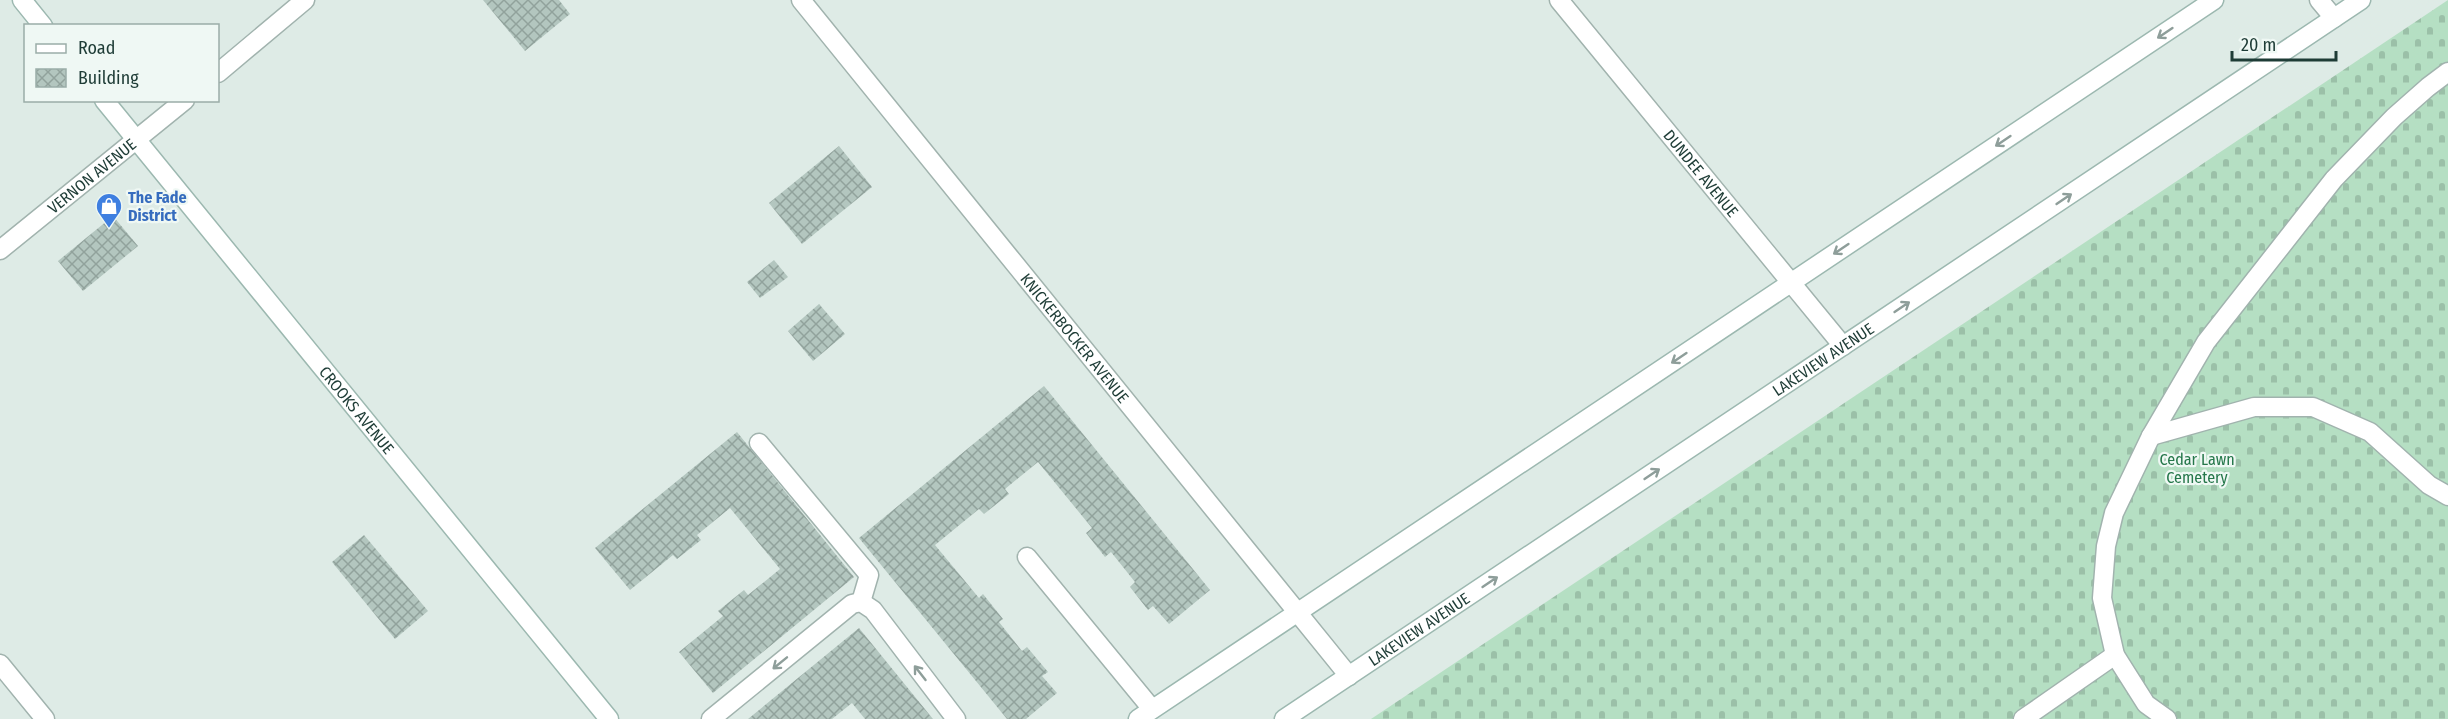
<svg xmlns="http://www.w3.org/2000/svg" width="2448" height="719" viewBox="0 0 2448 719" font-family="'Fira Sans Condensed',sans-serif">
	<defs>
		<pattern id="cemetery-stones" width="16" height="16" patternUnits="userSpaceOnUse" patternTransform="scale(1.5)"><rect width="16" height="16" fill="#b5dfc3"/><path d="M2 7V4a2 2 0 0 1 4 0v3zM10 15v-3a2 2 0 0 1 4 0v3z" fill="#9bc0a8"/></pattern>
		<pattern id="building-cross-hatch" width="8" height="8" patternUnits="userSpaceOnUse" patternTransform="scale(1.5)"><rect width="8" height="8" fill="#b3c6bf"/><path d="M0 0l8 8M0 8l8-8" fill="none" stroke="#91a29c"/></pattern>
	</defs>
	<rect width="100%" height="100%" fill="#deebe6"/>
	<!-- cemetery -->
	<path fill="url(#cemetery-stones)" d="M2448,0V719H1371Z"/>
	<!-- building -->
	<g fill="url(#building-cross-hatch)">
		<path d="M483,0H559L570,14L525,51Z"/>
		<path d="M839,146L872,187L802,244L769,203Z"/>
		<path d="M113,216L138,246L83,291L58,261Z"/>
		<path d="M774,260L788,277L760,298L747,282Z"/>
		<path d="M819,304L845,334L813,361L788,331Z"/>
		<path d="M1044,386L1210,590L1169,624L1153,606L1148,610L1130,587L1135,582L1111,552L1105,557L1086,533L1092,528L1038,462L1005,489L1009,494L984,514L979,509L935,545L979,598L983,594L1003,619L999,622L1022,651L1027,647L1048,672L1042,676L1057,693L1026,719H1007L859,538Z"/>
		<path d="M737,432L854,577L713,693L679,652L723,616L718,611L744,590L748,595L780,569L730,508L697,535L701,540L677,559L673,555L630,590L595,548Z"/>
		<path d="M364,535L428,611L395,639L332,562Z"/>
		<path d="M859,628L933,719H865L852,703L832,719H748Z"/>
	</g>
	<g fill="none" stroke-linecap="round" stroke-linejoin="round">
		<!-- lane casing -->
		<g stroke="#a1b3ae" stroke-width="21">
			<g id="lane">
				<path d="M2151,436L2254,407H2313L2370,432L2429,485L2448,496"/>
				<path d="M759,443L869,575L861,602"/>
				<path d="M1027,557L1152,709"/>
				<path d="M711,719L852,604L861,602L873,610L956,719"/>
				<path d="M2023,719L2115,655"/>
				<path d="M2167,719L2146,704L2115,655L2102,598L2106,546L2114,513L2151,436L2206,342L2334,179L2394,117L2428,87L2448,72"/>
			</g>
		</g>
		<!-- street casing -->
		<g stroke="#a1b3ae" stroke-width="21">
			<g id="street">
				<path id="s1" d="M801,0L1349,676"/>
				<path id="s2" d="M1559,0L1843,346"/>
				<path d="M2319,0L2334,18"/>
				<path d="M218,73L305,0"/>
				<path id="s3" d="M0,250L185,100"/>
				<path d="M0,664L45,719"/>
			</g>
		</g>
		<!-- secondary casing -->
		<g stroke="#9cb8b0" stroke-width="21">
			<g id="secondary">
				<path d="M22,0L43,26"/>
				<path id="s4" d="M104,100L609,719"/>
				<path d="M1138,719L2214,0"/>
				<path id="s5" d="M1284,719L2361,0"/>
			</g>
		</g>
		<!-- lane -->
		<use href="#lane" stroke="#fff" stroke-width="18"/>
		<!-- street -->
		<use href="#street" stroke="#fff" stroke-width="18"/>
		<!-- secondary -->
		<use href="#secondary" stroke="#fff" stroke-width="18"/>
	</g>
	<!-- one-way arrows -->
	<defs><path id="oneway-shaft" d="M-6 0H5M1.5-3L5.5 0L1.5 3" fill="none" stroke-width="1.6" stroke-linecap="round" stroke-linejoin="round" transform="scale(1.5)"/></defs>
	<g stroke="#8e9e9a">
		<use href="#oneway-shaft" transform="translate(2165 33) rotate(146)"/>
		<use href="#oneway-shaft" transform="translate(2003 141) rotate(146)"/>
		<use href="#oneway-shaft" transform="translate(2064 199) rotate(-34)"/>
		<use href="#oneway-shaft" transform="translate(1841 249) rotate(146)"/>
		<use href="#oneway-shaft" transform="translate(1902 307) rotate(-34)"/>
		<use href="#oneway-shaft" transform="translate(1679 358) rotate(146)"/>
		<use href="#oneway-shaft" transform="translate(1652 474) rotate(-34)"/>
		<use href="#oneway-shaft" transform="translate(1490 582) rotate(-34)"/>
		<use href="#oneway-shaft" transform="translate(780 663) rotate(141)"/>
		<use href="#oneway-shaft" transform="translate(920 673) rotate(-128)"/>
	</g>
	<!-- icons -->
	<defs>
		<g id="shop-pin" transform="scale(1.35)"><path d="M0 17L-7.5 6A9.5 9.5 0 1 1 7.5 6Z" fill="#3f7fe0" stroke="#eff8f4"/><path d="M-5-2.5h2.3a2.7 3.5 0 0 1 5.4 0H5L5.5 6h-11ZM-1.5-2.5h3a1.5 2.3 0 0 0-3 0Z" fill="#fff"/></g>
	</defs>
	<g fill-rule="evenodd">
		<use href="#shop-pin" x="109" y="206"/>
	</g>
	<g text-anchor="middle" stroke-width="4.5" stroke-linejoin="round" paint-order="stroke">
		<!-- street labels -->
		<g font-size="16" fill="#1e3c36" stroke="#eff8f4">
			<text dy="6" stroke="none"><textPath href="#s2" startOffset="224">DUNDEE AVENUE</textPath></text>
			<text dy="6" stroke="none"><textPath href="#s3" startOffset="118">VERNON AVENUE</textPath></text>
			<text dy="6" stroke="none"><textPath href="#s1" startOffset="435">KNICKERBOCKER AVENUE</textPath></text>
			<text dy="6" stroke="none"><textPath href="#s5" startOffset="648">LAKEVIEW AVENUE</textPath></text>
			<text dy="6" stroke="none"><textPath href="#s4" startOffset="400">CROOKS AVENUE</textPath></text>
			<text dy="6" stroke="none"><textPath href="#s5" startOffset="162">LAKEVIEW AVENUE</textPath></text>
		</g>
		<!-- shop labels -->
		<g font-size="16" font-weight="bold" fill="#366cbe" stroke="#eff8f4" text-anchor="start">
			<text x="128" y="203">The Fade<tspan x="128" dy="18">District</tspan></text>
		</g>
		<!-- park labels -->
		<g font-size="16" fill="#25774a" stroke="#eff8f4">
			<text x="2197" y="465">Cedar Lawn<tspan x="2197" dy="18">Cemetery</tspan></text>
		</g>
	</g>
	<!-- legend -->
	<rect x="24" y="24" width="195" height="78" fill="#eff8f4" stroke="#9bada8" stroke-width="1.5"/>
	<rect x="36" y="44" width="30" height="9" fill="#ffffff" stroke="#9bada8" stroke-width="1.5"/>
	<text x="78" y="54" font-size="18" fill="#1e3c36">Road</text>
	<rect x="36" y="69" width="30" height="18" fill="url(#building-cross-hatch)" stroke="#9bada8" stroke-width="1.5"/>
	<text x="78" y="84" font-size="18" fill="#1e3c36">Building</text>
	<!-- scale -->
	<path d="M2232 51v9h104v-9" fill="none" stroke="#1e3c36" stroke-width="3"/>
	<text x="2241" y="51" font-size="18" fill="#1e3c36" stroke="#eff8f4" stroke-width="4.5" paint-order="stroke">20 m</text>
</svg>
